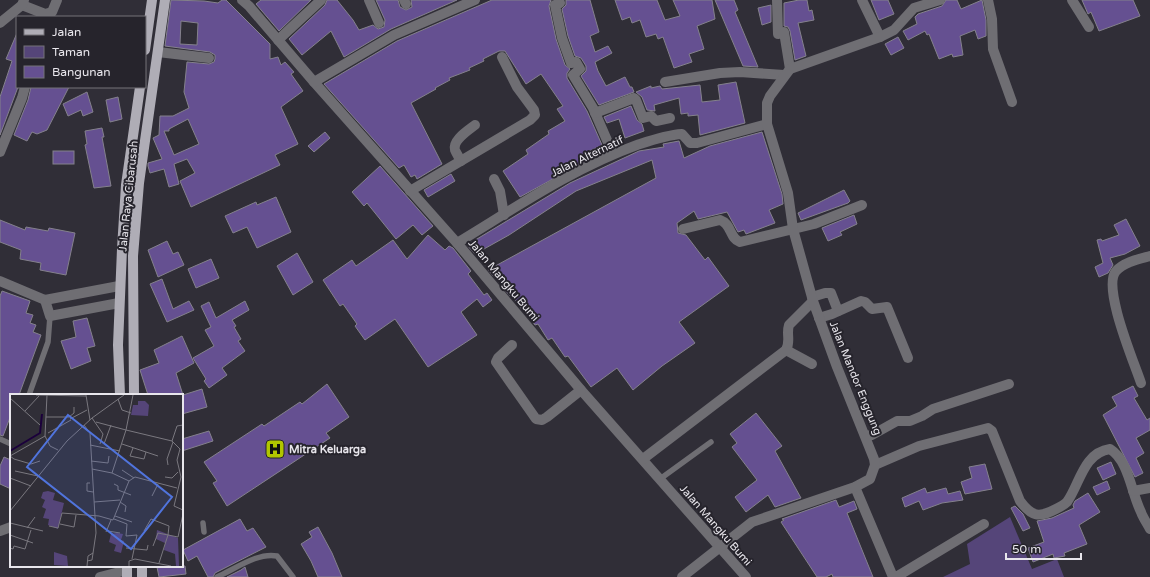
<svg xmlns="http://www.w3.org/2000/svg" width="1150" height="577" viewBox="0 0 1150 577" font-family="'Varela Round',sans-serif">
	<rect width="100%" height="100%" fill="#302e37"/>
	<!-- green -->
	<path fill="#554579" d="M1010,517L1032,569L1057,559L1064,577H943L970,564L967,544Z"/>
	<!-- building -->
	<g fill="#655091" stroke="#84818c" fill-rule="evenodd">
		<path d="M171,0L204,1L218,3L222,0H226L270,44V59L278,57L281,65L285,62L294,72L291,74L303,91L281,107L298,144L275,155L280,165L191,207L180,181L195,173L187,159L174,164L179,184L169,187L164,169L150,173L148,166V163L162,159L153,138L159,135L160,116H173L189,108L184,92L187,62L209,64L214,62L215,59V55L210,52L165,46ZM181,21L198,23L197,45L180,44ZM188,119L199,144L174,155L164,131H169V129Z"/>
		<path d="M261,0H311L279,31L256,4Z"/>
		<path d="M327,0H337L353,20L359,30L373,25L378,29L384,27L385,20L376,0H398L400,7L406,10L412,7L411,0H457L391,29L344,57L331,31L302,55L289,39L325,5Z"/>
		<path d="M492,0H551L549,6L556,39L565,65L570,69L567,73V78L587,111L602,145L590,151L593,157L520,197L503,171L528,154L526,150L549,134L548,131L565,121L557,109L563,106L541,74L526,84L505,51H499L483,59L484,61L469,68L470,70L449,78L450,80L435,88L436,89L411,103L442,164L417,179L415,175L411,177L404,165L399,168L324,84L397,41Z"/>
		<path d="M566,0H590L599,32L590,36L595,52L608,46L612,53L595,62L598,71L606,86L625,77L630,87H632L634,92L599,105L581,76L586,71V66L581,58L575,56L568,36L562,9L566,5Z"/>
		<path d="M615,0H657L665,20L680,16L673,0H712L715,19L697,26L704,49L689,54L692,62L674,68L663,37L658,39L656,34L646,37L640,20L632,23L630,17L622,20Z"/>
		<path d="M715,0H734L738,10L735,12L758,67L743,66Z"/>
		<path d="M799,0H807L809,11L812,10L814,20L798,23L806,56L795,60L790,31L788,27L784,26V3Z"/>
		<path d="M871,0H888L894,14L879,20Z"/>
		<path d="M946,0H957L961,9L982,0L986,20V36L978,39L975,30L960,36L963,55L953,57L952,54L939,59L929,34L927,35L925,31L908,40L903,31L917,24L915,17L918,14L942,6Z"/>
		<path d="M1082,0H1133L1140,16L1099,31L1091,12L1088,14Z"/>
		<path d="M771,5V22L762,25L758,8Z"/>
		<path d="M17,33L18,87L0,135V97L12,61L6,59Z"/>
		<path d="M898,37L904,48L891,55L885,44Z"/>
		<path d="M736,82L745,123L700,135L698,115L688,116V113L681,114L679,98L654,105L655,111L647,110L642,97L636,92L651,86V88L660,86L662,89L700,85L702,102L720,100L718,85Z"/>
		<path d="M31,87H69L47,130L37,134L32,132L27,141L14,135L28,100Z"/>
		<path d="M87,92L93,112L83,116L81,110L68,116L63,104Z"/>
		<path d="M118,97L122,119L110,122L106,100Z"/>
		<path d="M631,106L637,120L642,124L644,131L625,138L619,119L607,123L604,117Z"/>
		<path d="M102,128L104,137H102L111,186L94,188L85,145L87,144L85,131Z"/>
		<path d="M325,132L330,138L314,152L308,146Z"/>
		<path d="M762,132L782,194L783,204L769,210L775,223L746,234L744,230L738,232L727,212L698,219L694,211L677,223L678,233L686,235L705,260L708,257L729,286L679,322L695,343L662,366L633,390L617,368L591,387L568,356L565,357L552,338L548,340L538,324L535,325L525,310L523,311L512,295L510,296L505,290L500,280L498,281L488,270L656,178L652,160L576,191L509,235L475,254L467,245L570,183L639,151L664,147L663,144L679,141L684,158L710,146Z"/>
		<rect x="53" y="151" width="21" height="13"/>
		<path d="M380,166L433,226L422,235L413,225L396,239L367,203L364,206L352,192Z"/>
		<path d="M451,174L455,181L428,197L424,190Z"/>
		<path d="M844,190L850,201L848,203L801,220L798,213Z"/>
		<path d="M276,197L291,232L257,248L247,227L233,233L225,216L256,202L257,205Z"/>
		<path d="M854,215L857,224L840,232L842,235L828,241L822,228Z"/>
		<path d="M1126,219L1140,246L1125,254L1110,258L1113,265L1108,273L1099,277L1095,267L1103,263L1097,240L1101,239L1102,241L1119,235L1114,225Z"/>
		<path d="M0,220L25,230L26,227L48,231L49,228L75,233L66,275L40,270L41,263L20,259L21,250L0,242Z"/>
		<path d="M428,235L445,250L449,246L453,248L471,271L468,274L484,295L487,293L492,300L483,307L477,299L461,312L477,335L428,367L395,319L365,340L355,326L357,324L343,304L340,306L323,280L352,260L356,266L393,240L407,259Z"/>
		<path d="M167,241L173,254L178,252L184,265L158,277L148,250Z"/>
		<path d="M297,253L313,282L293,295L277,266Z"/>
		<path d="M211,259L219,278L196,288L188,269Z"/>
		<path d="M162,279L173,309L189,301L194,310L167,322L150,284Z"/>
		<path d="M2,291L30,301L26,313L33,315L30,323L36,325L33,332L41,335L19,395H11V415L3,436L0,435V296Z"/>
		<path d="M245,301L249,310L232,320L236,326L234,327L241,339L238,341L245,351L222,368L227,375L209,388L204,381L206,379L193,358L214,346L205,330L211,327L201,306L209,302L216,318Z"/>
		<path d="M87,318L95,346L87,348L91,361L71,369L61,341L76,337L73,321Z"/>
		<path d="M182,336L194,363L176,373L183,395L202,389L207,407L182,414L183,395H148L140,370L159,363L154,350Z"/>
		<path d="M327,384L349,417L326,433L330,438L227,506L213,483L217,481L204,462L262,424L264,426L300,402L302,404Z"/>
		<path d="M1133,386L1138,396L1134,398L1147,420L1150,418V430L1136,438L1144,453L1136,458L1143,473L1135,477L1103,415L1117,406L1112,397Z"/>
		<path d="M756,413L782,446L775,451L801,498L775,507L768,495L746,512L735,497L757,480L732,447L737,443L730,434Z"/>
		<path d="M209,431L213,441L182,451V439Z"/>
		<path d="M4,457L11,460V489L0,484V466Z"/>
		<path d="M1111,462L1116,474L1103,480L1097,468Z"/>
		<path d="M985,464L992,489L965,494L961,482L972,478L969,467Z"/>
		<path d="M1107,481L1110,489L1097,495L1093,487Z"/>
		<path d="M925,488L927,493L946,488L948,494L960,491L963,500L942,503L923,510L919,501L905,507L902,498Z"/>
		<path d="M1088,493L1100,512L1079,525L1087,544L1064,553L1065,556L1054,558L1053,554L1033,562L1028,548L1044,542L1037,521L1052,518L1074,508L1073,505L1075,501Z"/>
		<path d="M836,500L839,507L854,501L857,509L847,513L873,577H833L832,574L826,577H817L781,522L784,520L782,519Z"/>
		<path d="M1015,506L1023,514L1030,528L1023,531L1011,508Z"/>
		<path d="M240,519L247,531L253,528L266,547L215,573L213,577H208L197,556L188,561L183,550Z"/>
		<path d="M318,527L332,553L342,577H318L311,561L301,544L312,537L309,532Z"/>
		<path d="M164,566H185L186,574L159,577L157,567Z"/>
		<path d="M245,567L248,577H227L241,570Z"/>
	</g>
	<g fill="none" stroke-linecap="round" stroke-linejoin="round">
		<!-- lane -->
		<g stroke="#6f6e73" stroke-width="5.5">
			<path d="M29,395L48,342L50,316"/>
			<path d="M0,439L11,444"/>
			<path d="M660,479L711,442"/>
			<path d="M203,523L204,532"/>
			<path d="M217,577C235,569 258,552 277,556L293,577"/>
		</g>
		<!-- street -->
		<g stroke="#6f6e73" stroke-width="10">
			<path d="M242,0L249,6L314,82L457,243L581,390L746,577"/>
			<path d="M369,0L379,23"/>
			<path d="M404,0L406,4"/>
			<path d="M559,0L560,3L555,5L562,38L571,63L576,62L580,69L573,75L593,108L613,154"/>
			<path d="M777,0L778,34L784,32L790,69"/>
			<path d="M862,0L880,37"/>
			<path d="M988,0L992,19L993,49L1012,102"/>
			<path d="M1072,0L1089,27"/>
			<path d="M22,5L45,14L52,12L57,0"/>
			<path d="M0,23L22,5L24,0"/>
			<path d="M278,40L321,0"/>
			<path d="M158,52L209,58"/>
			<path d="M314,82L394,35L475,0"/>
			<path d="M665,82L720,73L740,72L784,75"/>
			<path d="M595,113L634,98L636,100L643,118L651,116L656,121L670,118"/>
			<path d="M0,152L22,98L25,87"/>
			<path d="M461,161C459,157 456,153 455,150C452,140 469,130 475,125"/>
			<path d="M494,179L500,191L504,215"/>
			<path d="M410,191L530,120L535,115L534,110L517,87L502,57"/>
			<path d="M683,229L720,220C732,224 729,238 740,242L814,224L862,205"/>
			<path d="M457,243C515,208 573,168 637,145C652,140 666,135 682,134L690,143H697L767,124"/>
			<path d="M0,281L45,300L119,286"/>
			<path d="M812,297L825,293H831L838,311"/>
			<path d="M45,300L50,316L119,303"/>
			<path d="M819,318L832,314L861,301L865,302L872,309L887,307L908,358"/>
			<path d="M512,345L498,358L496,362L536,419L542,420L547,417L581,390"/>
			<path d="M786,350L812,364"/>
			<path d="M1141,383C1134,362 1102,287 1116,271C1124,262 1139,259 1150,256"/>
			<path d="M866,436L872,435L897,421H910L922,416L933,409L1009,384"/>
			<path d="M643,459L786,350C791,341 786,334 789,325L813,301"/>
			<path d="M875,465L919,446L988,428L992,431L1020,501C1032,517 1039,518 1056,509C1060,507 1064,505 1067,502C1080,484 1083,453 1110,449C1129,461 1131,492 1141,512C1143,518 1147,523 1150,529"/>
			<path d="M855,487L893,577"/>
			<path d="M1133,491L1150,488"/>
			<path d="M0,531L11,527"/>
			<path d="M893,576L896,577L984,524"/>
			<path d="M100,577L127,570"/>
			<path d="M682,577L752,522L855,487L870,479L875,465L874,459L837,367L813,301L793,229L788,193L767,124V103L770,96L790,69L880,37L894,30L914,8L940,0"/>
		</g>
		<!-- primary -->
		<g stroke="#afadb6" stroke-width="10">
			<path d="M145,50L152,0"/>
			<path d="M120,395L118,345L122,249L126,185L140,87"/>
			<path d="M134,395L133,256L139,183L165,0"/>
			<path d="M127,566V577"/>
			<path d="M142,566V577"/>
		</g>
	</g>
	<!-- icons -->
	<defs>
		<g id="hospital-square" transform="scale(1)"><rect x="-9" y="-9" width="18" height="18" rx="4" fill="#b1c500" stroke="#26242c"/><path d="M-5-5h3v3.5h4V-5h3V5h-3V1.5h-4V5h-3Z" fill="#111"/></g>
	</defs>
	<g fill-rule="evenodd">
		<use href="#hospital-square" x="275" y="449"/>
	</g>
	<g text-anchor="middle" stroke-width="4" stroke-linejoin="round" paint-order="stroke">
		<!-- street labels -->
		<g font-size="11" fill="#e8e6ec" stroke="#26242c">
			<text transform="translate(587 156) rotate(-26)" y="4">Jalan Alternatif</text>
			<text transform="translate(128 196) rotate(-84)" y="4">Jalan Raya Cibarusah</text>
			<text transform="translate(504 280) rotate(50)" y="4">Jalan Mangku Bumi</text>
			<text transform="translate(856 378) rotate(68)" y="4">Jalan Mandor Enggung</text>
			<text transform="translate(716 525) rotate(49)" y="4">Jalan Mangku Bumi</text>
		</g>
		<!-- poi labels -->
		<g font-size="11" font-weight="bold" fill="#e8e6ec" stroke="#26242c" text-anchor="start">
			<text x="289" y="453">Mitra Keluarga</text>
		</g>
	</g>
	<!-- overview -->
	<g transform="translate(10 394)">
		<rect width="173" height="173" fill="#302e37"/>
		<path d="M128,7H135L139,11L138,22L121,21L123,11H128ZM38,97L45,99L43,106L54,109L48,135L38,131L39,125L33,124L36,115L32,113L35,106L31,104L33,98ZM147,136L168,144L169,172H166L165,160L154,156L155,149L146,145ZM107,139L113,140L111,146L114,147L111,159L104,157L106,151L99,148L101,140Z" fill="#554579"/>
		<path d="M44,158L57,162L58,172L44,171Z" fill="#554579"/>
		<path fill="none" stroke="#1b003b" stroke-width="2" d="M0,57L30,39L32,20"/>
		<path fill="none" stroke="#7a787f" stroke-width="1" d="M26,1L76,2M37,1L35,42L40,52L48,56M76,1L80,26M123,1L116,36L162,47L170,55L167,66L171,83L164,112L173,116M0,4L30,31M108,5L112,16L121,19M15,17L29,2M36,23H59L64,19V13M82,24L93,40L90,50M60,25L77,16M86,28L116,36L102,79M74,31L80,39L86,139L82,166L77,167M38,39L61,26M162,47L167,32L173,31M94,50L101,31M112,50L136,58L134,65L120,62L123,54M80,51L110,57M136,58L148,62M0,62L35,42M0,62L4,65L21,70L30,67M81,67L98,69L99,62M158,71L157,65L163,48M82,75L102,79L119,87M112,76L124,84M5,77L28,82M155,83L162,84L168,78M0,84L21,92M119,87L125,83L167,94M80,89H77V97L83,98M104,90L108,92V96L121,101M142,102L148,90M84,108L110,106M110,108L116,112L115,118M0,117L57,47L82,24L114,1M105,122L122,128M104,125L117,130L116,142L127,141L122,165M0,129L33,137M50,130L64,133L66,121M39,132L48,134L52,119L89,122L103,126L119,87M17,134L25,123M98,137L110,139M134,137L141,125L159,132L158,141M96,138L101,126M0,141L23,149M143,152L148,139L168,143L173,120M0,154L3,155L4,152L15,155L21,136M116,154L137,156L138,151M149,169L158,141M77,172L78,162L83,159M119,172V167L125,165L161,172"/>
		<path fill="#5074dd" fill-opacity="0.15" stroke="#5074dd" stroke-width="2" d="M58,21L162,103L121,155L17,73Z"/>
		<rect width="173" height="173" fill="none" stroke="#e8e6ec" stroke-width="2"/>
	</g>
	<!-- legend -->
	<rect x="16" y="16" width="130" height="72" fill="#26242c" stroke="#747279"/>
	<rect x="24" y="29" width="20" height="6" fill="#afadb6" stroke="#747279"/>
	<text x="52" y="36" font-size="12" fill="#e8e6ec">Jalan</text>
	<rect x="24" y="46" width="20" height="12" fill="#554579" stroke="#747279"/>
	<text x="52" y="56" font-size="12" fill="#e8e6ec">Taman</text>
	<rect x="24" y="66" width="20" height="12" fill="#655091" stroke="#747279"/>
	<text x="52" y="76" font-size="12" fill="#e8e6ec">Bangunan</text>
	<!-- scale -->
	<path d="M1006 553v6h75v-6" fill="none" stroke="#e8e6ec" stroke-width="2"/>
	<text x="1012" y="553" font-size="12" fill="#e8e6ec" stroke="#26242c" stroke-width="3" paint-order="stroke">50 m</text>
</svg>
